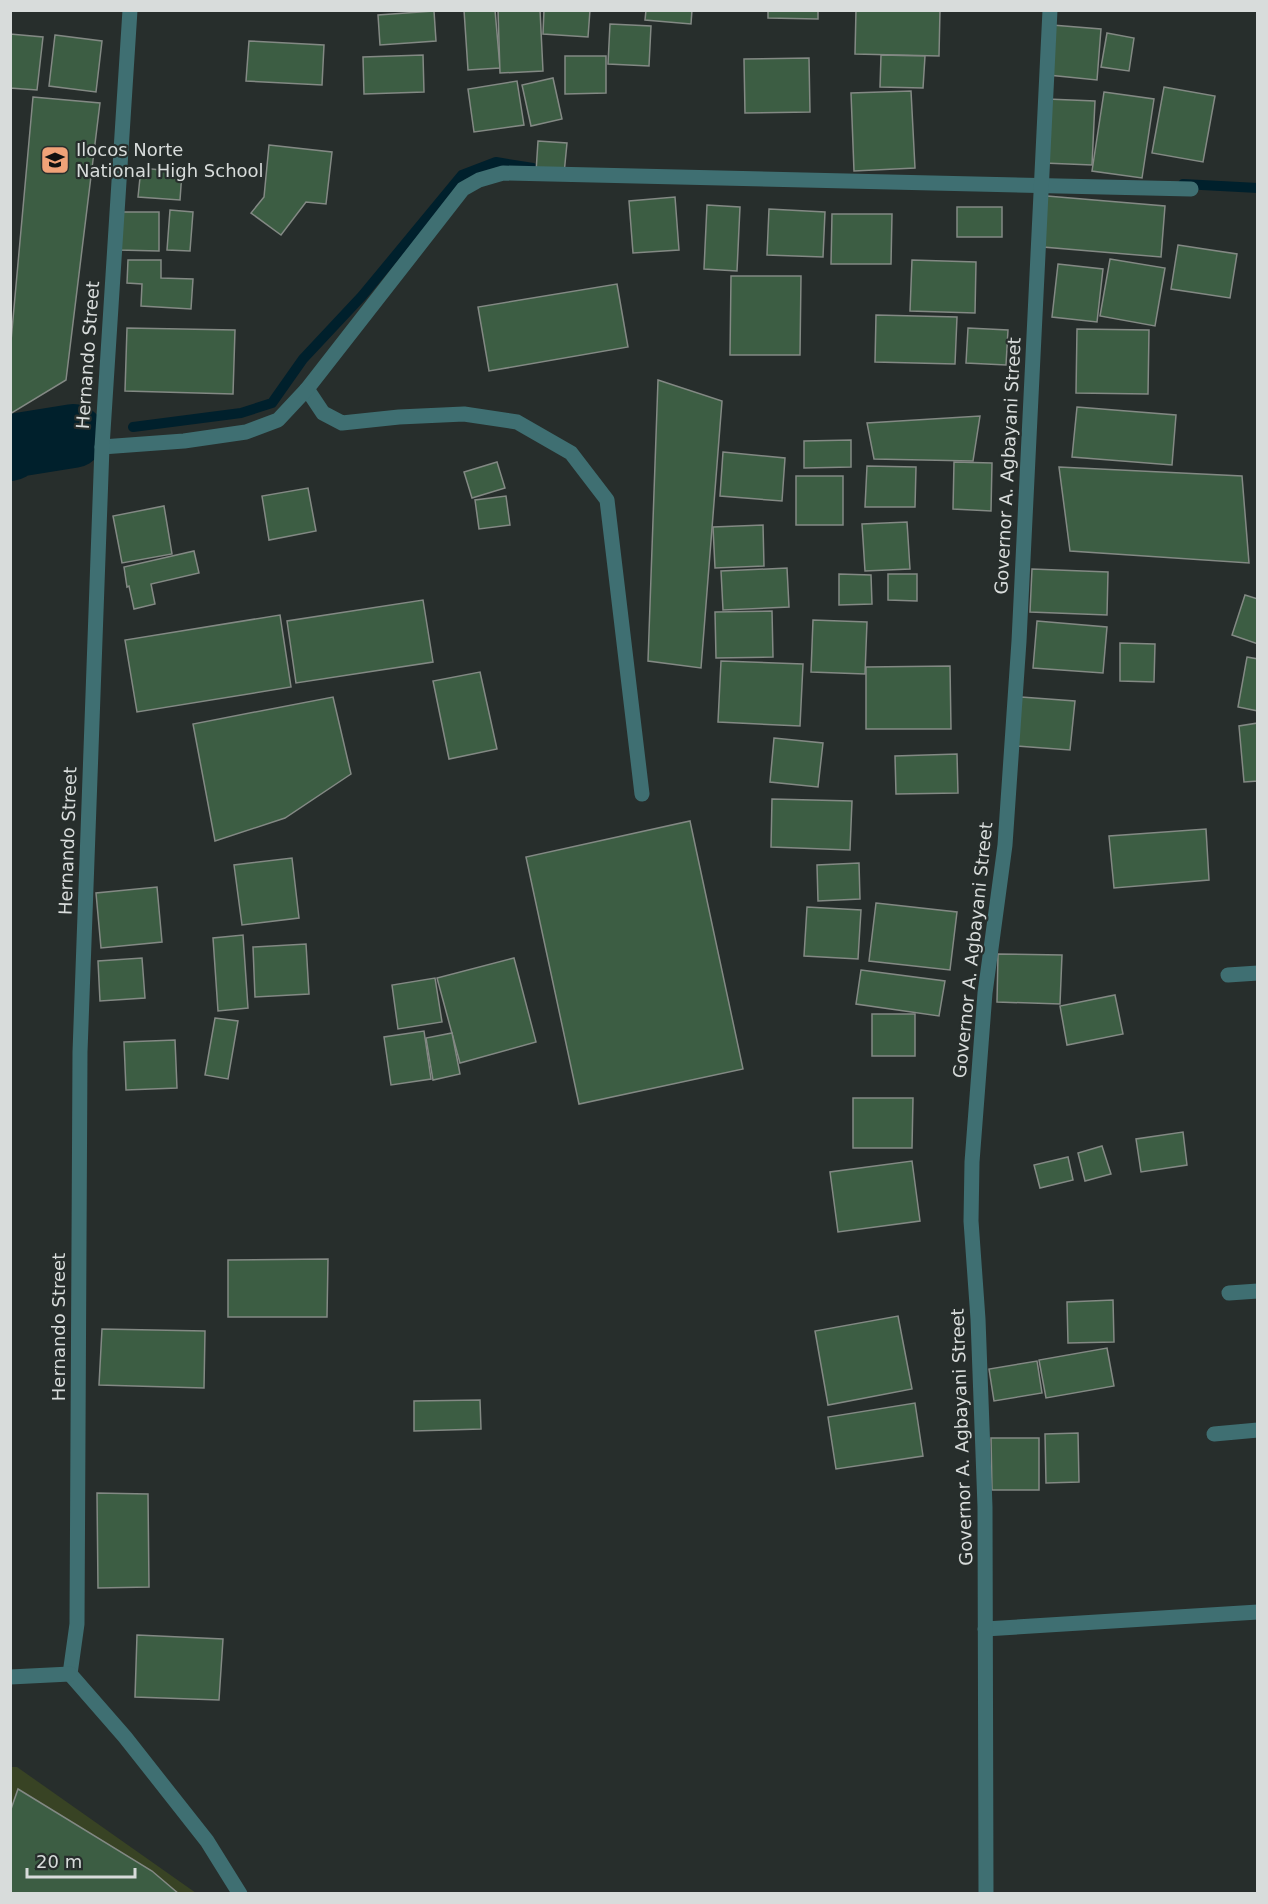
<svg xmlns="http://www.w3.org/2000/svg" width="1268" height="1904" viewBox="0 0 1268 1904" font-family="'DejaVu Sans',sans-serif">
	<rect width="100%" height="100%" fill="#272e2c"/>
	<!-- green -->
	<path fill="#384324" d="M10,1767H17L196,1893H11Z"/>
	<g fill="none" stroke-linecap="round" stroke-linejoin="round">
		<!-- stream -->
		<g stroke="#00202c" stroke-width="10">
			<path d="M1183,184L1258,188"/>
			<path d="M133,427L241,413L272,403L303,359L362,296L462,175L496,162L533,168"/>
		</g>
		<!-- river -->
		<path stroke="#00202c" stroke-width="64" d="M10,449L17,445L73,436"/>
	</g>
	<!-- building -->
	<g fill="#3c5d43" stroke="#838984" stroke-width="1.5">
		<path d="M464,10H495L500,68L468,70Z"/>
		<path d="M498,10H540L543,71L500,73Z"/>
		<path d="M544,10H590L588,37L543,34Z"/>
		<path d="M646,10H692L691,24L645,20Z"/>
		<path d="M768,10H818V19L768,18Z"/>
		<path d="M856,10H940L939,56L855,54Z"/>
		<path d="M434,11L436,41L380,45L378,15Z"/>
		<path d="M610,24L651,26L649,66L608,64Z"/>
		<path d="M1052,25L1101,29L1097,80L1048,75Z"/>
		<path d="M1107,33L1134,38L1129,71L1101,67Z"/>
		<path d="M10,34L43,37L37,90L10,88Z"/>
		<path d="M55,35L102,41L96,92L49,86Z"/>
		<path d="M249,41L324,45L322,85L246,81Z"/>
		<path d="M423,55L424,92L364,94L363,57Z"/>
		<path d="M881,55L925,56L923,88L880,87Z"/>
		<path d="M565,56H606V93L565,94Z"/>
		<path d="M809,58L810,112L745,113L744,59Z"/>
		<path d="M553,78L562,119L531,126L522,85Z"/>
		<path d="M517,81L524,125L474,132L468,89Z"/>
		<path d="M1164,87L1215,96L1203,162L1152,153Z"/>
		<path d="M911,91L915,168L854,171L851,93Z"/>
		<path d="M1104,92L1154,99L1142,178L1092,171Z"/>
		<path d="M33,97L100,103L66,380L10,414V352Z"/>
		<path d="M1047,99L1095,101L1092,165L1044,163Z"/>
		<path d="M538,141L567,143L564,174L536,172Z"/>
		<path d="M269,145L332,152L326,204L306,202L281,235L251,213L264,197Z"/>
		<path d="M141,168L182,172L180,200L138,197Z"/>
		<path d="M1047,196L1165,206L1161,257L1043,247Z"/>
		<path d="M675,197L679,250L633,253L629,201Z"/>
		<path d="M707,205L740,207L737,271L704,269Z"/>
		<rect x="957" y="207" width="45" height="30"/>
		<path d="M769,209L825,212L823,257L767,255Z"/>
		<path d="M170,210L193,212L190,251L167,250Z"/>
		<path d="M119,212H159V251L118,250Z"/>
		<path d="M832,214H892L891,264H831Z"/>
		<path d="M1178,245L1237,254L1230,298L1171,289Z"/>
		<path d="M1110,259L1165,268L1155,326L1100,316Z"/>
		<path d="M128,260H161V278L193,279L191,309L141,306L142,284L127,283Z"/>
		<path d="M912,260L976,262L975,313L910,311Z"/>
		<path d="M1058,264L1103,269L1097,322L1052,317Z"/>
		<path d="M731,276H801L800,355H730Z"/>
		<path d="M617,284L628,347L489,371L478,307Z"/>
		<path d="M876,315L957,317L955,364L875,362Z"/>
		<path d="M127,328L235,330L233,394L125,391Z"/>
		<path d="M968,328L1008,330L1006,365L966,363Z"/>
		<path d="M1077,329L1149,330L1148,394L1076,393Z"/>
		<path d="M658,380L722,401L701,668L648,661Z"/>
		<path d="M1077,407L1176,415L1172,465L1072,457Z"/>
		<path d="M980,416L973,461L874,459L867,423Z"/>
		<path d="M851,440V467L804,468V441Z"/>
		<path d="M723,452L785,458L782,501L720,496Z"/>
		<path d="M497,462L505,488L472,498L464,472Z"/>
		<path d="M954,462L992,463L991,511L953,509Z"/>
		<path d="M867,466L916,467L915,507H865Z"/>
		<path d="M1059,467L1242,476L1249,563L1070,551Z"/>
		<rect x="796" y="476" width="47" height="49"/>
		<path d="M308,488L316,531L269,540L262,496Z"/>
		<path d="M506,496L510,525L479,529L475,500Z"/>
		<path d="M164,506L172,554L122,563L113,516Z"/>
		<path d="M907,522L910,569L865,571L862,524Z"/>
		<path d="M763,525L764,566L715,568L713,527Z"/>
		<path d="M194,551L199,573L151,584L155,604L134,609L129,586L127,587L124,567Z"/>
		<path d="M787,568L789,607L723,610L721,571Z"/>
		<path d="M1032,569L1108,572L1107,615L1030,612Z"/>
		<path d="M839,574L871,575L872,604L839,605Z"/>
		<path d="M888,574H917V601L888,600Z"/>
		<path d="M1245,595L1258,599V644L1232,635Z"/>
		<path d="M423,600L433,662L296,683L287,621Z"/>
		<path d="M772,611L773,657L716,658L715,612Z"/>
		<path d="M280,615L291,687L137,712L125,640Z"/>
		<path d="M813,620L867,622L865,674L811,672Z"/>
		<path d="M1037,621L1107,627L1103,673L1033,668Z"/>
		<path d="M1120,643L1155,644L1154,682L1120,681Z"/>
		<path d="M1247,657L1258,659V711L1238,707Z"/>
		<path d="M721,661L803,664L800,726L718,722Z"/>
		<path d="M950,666L951,729H866V667Z"/>
		<path d="M480,672L497,749L449,759L433,681Z"/>
		<path d="M333,697L351,774L285,818L215,841L193,724Z"/>
		<path d="M1021,697L1075,701L1070,750L1017,746Z"/>
		<path d="M1258,723V781L1244,782L1239,726Z"/>
		<path d="M774,738L823,743L818,787L770,782Z"/>
		<path d="M957,754L958,793L896,794L895,756Z"/>
		<path d="M772,799L852,801L850,850L771,847Z"/>
		<path d="M690,821L743,1069L579,1104L526,857Z"/>
		<path d="M1206,829L1209,880L1114,888L1109,836Z"/>
		<path d="M292,858L299,918L242,925L234,865Z"/>
		<path d="M859,863L860,899L818,901L817,865Z"/>
		<path d="M157,887L162,942L101,948L96,893Z"/>
		<path d="M876,903L957,912L950,970L869,961Z"/>
		<path d="M807,907L861,910L858,959L804,956Z"/>
		<path d="M243,935L248,1008L218,1011L213,938Z"/>
		<path d="M306,944L309,994L255,997L253,947Z"/>
		<path d="M998,954L1062,955L1060,1004L997,1002Z"/>
		<path d="M142,958L145,998L100,1001L98,961Z"/>
		<path d="M514,958L536,1042L460,1063L437,978Z"/>
		<path d="M861,970L945,981L939,1016L856,1004Z"/>
		<path d="M435,978L442,1022L398,1029L392,985Z"/>
		<path d="M1115,995L1123,1034L1067,1045L1060,1006Z"/>
		<rect x="872" y="1014" width="43" height="42"/>
		<path d="M215,1018L238,1021L228,1079L205,1075Z"/>
		<path d="M424,1031L431,1079L391,1085L384,1037Z"/>
		<path d="M452,1033L460,1074L433,1080L426,1038Z"/>
		<path d="M175,1040L177,1088L126,1090L124,1042Z"/>
		<path d="M853,1098H913L912,1148H853Z"/>
		<path d="M1183,1132L1187,1165L1141,1172L1136,1139Z"/>
		<path d="M1102,1146L1111,1174L1085,1181L1078,1153Z"/>
		<path d="M1068,1157L1073,1180L1040,1188L1034,1165Z"/>
		<path d="M912,1161L920,1221L838,1232L830,1172Z"/>
		<path d="M328,1259L327,1317H228V1260Z"/>
		<path d="M1113,1300L1114,1342L1068,1343L1067,1302Z"/>
		<path d="M898,1316L912,1389L828,1405L815,1331Z"/>
		<path d="M102,1329L205,1331L204,1388L99,1385Z"/>
		<path d="M1107,1348L1114,1386L1046,1398L1039,1360Z"/>
		<path d="M1037,1361L1042,1393L994,1401L989,1369Z"/>
		<path d="M480,1400L481,1429L414,1431V1401Z"/>
		<path d="M915,1403L923,1456L836,1469L828,1417Z"/>
		<path d="M1078,1433L1079,1482L1046,1483L1045,1434Z"/>
		<path d="M991,1438H1039V1490H992Z"/>
		<path d="M97,1493L148,1494L149,1587L98,1588Z"/>
		<path d="M137,1635L223,1639L219,1700L135,1697Z"/>
		<path d="M18,1789L152,1871L179,1894H10V1812Z"/>
	</g>
	<g fill="none" stroke-linecap="round" stroke-linejoin="round">
		<!-- service -->
		<path stroke="#3f6f72" stroke-width="15" d="M307,389L323,413L342,423L399,417L464,414L517,422L571,453L607,500L642,794"/>
		<!-- minor -->
		<g stroke="#3f6f72" stroke-width="15">
			<path d="M102,447L184,441L246,432L278,420L307,389L463,189L479,180L503,173L1191,189"/>
			<path d="M1228,975L1258,973"/>
			<path d="M1229,1293L1258,1291"/>
			<path d="M1214,1434L1258,1430"/>
			<path d="M985,1629L1258,1612"/>
			<path d="M70,1674L77,1624L80,1052L102,447L130,10"/>
			<path d="M70,1674L125,1737L207,1841L240,1894"/>
			<path d="M10,1677L70,1674"/>
			<path d="M986,1894L985,1507L978,1319L971,1221L972,1162L985,993L1005,845L1019,641L1050,10"/>
		</g>
	</g>
	<!-- icons -->
	<defs>
		<g id="school-square" transform="scale(1.5)"><rect x="-9" y="-9" width="18" height="18" rx="4" fill="#f0a278" stroke="#272e2c"/><path d="M0-5L7-2L0 1L-7-2ZM-4 1L0 2.5L4 1V4Q0 6-4 4Z" fill="#111"/></g>
	</defs>
	<g fill-rule="evenodd">
		<use href="#school-square" x="55" y="160"/>
	</g>
	<g text-anchor="middle" stroke-width="4.5" stroke-linejoin="round" paint-order="stroke">
		<!-- poi labels -->
		<g font-size="18" fill="#d8dcdb" stroke="#272e2c" text-anchor="start">
			<text x="76" y="156">Ilocos Norte<tspan x="76" dy="21">National High School</tspan></text>
		</g>
		<!-- street labels -->
		<g font-size="18" fill="#d8dcdb" stroke="#272e2c">
			<text transform="translate(88 355) rotate(-86)" y="6">Hernando Street</text>
			<text transform="translate(1008 466) rotate(-87)" y="6">Governor A. Agbayani Street</text>
			<text transform="translate(68 841) rotate(-88)" y="6">Hernando Street</text>
			<text transform="translate(973 950) rotate(-84)" y="6">Governor A. Agbayani Street</text>
			<text transform="translate(59 1327) rotate(-90)" y="6">Hernando Street</text>
			<text transform="translate(962 1437) rotate(-92)" y="6">Governor A. Agbayani Street</text>
		</g>
	</g>
	<!-- border -->
	<rect width="1268" height="1904" fill="none" stroke="#d8dcdb" stroke-width="24"/>
	<!-- scale -->
	<path d="M27 1868v9h108v-9" fill="none" stroke="#d8dcdb" stroke-width="3"/>
	<text x="36" y="1868" font-size="18" fill="#d8dcdb" stroke="#272e2c" stroke-width="4.5" paint-order="stroke">20 m</text>
</svg>
